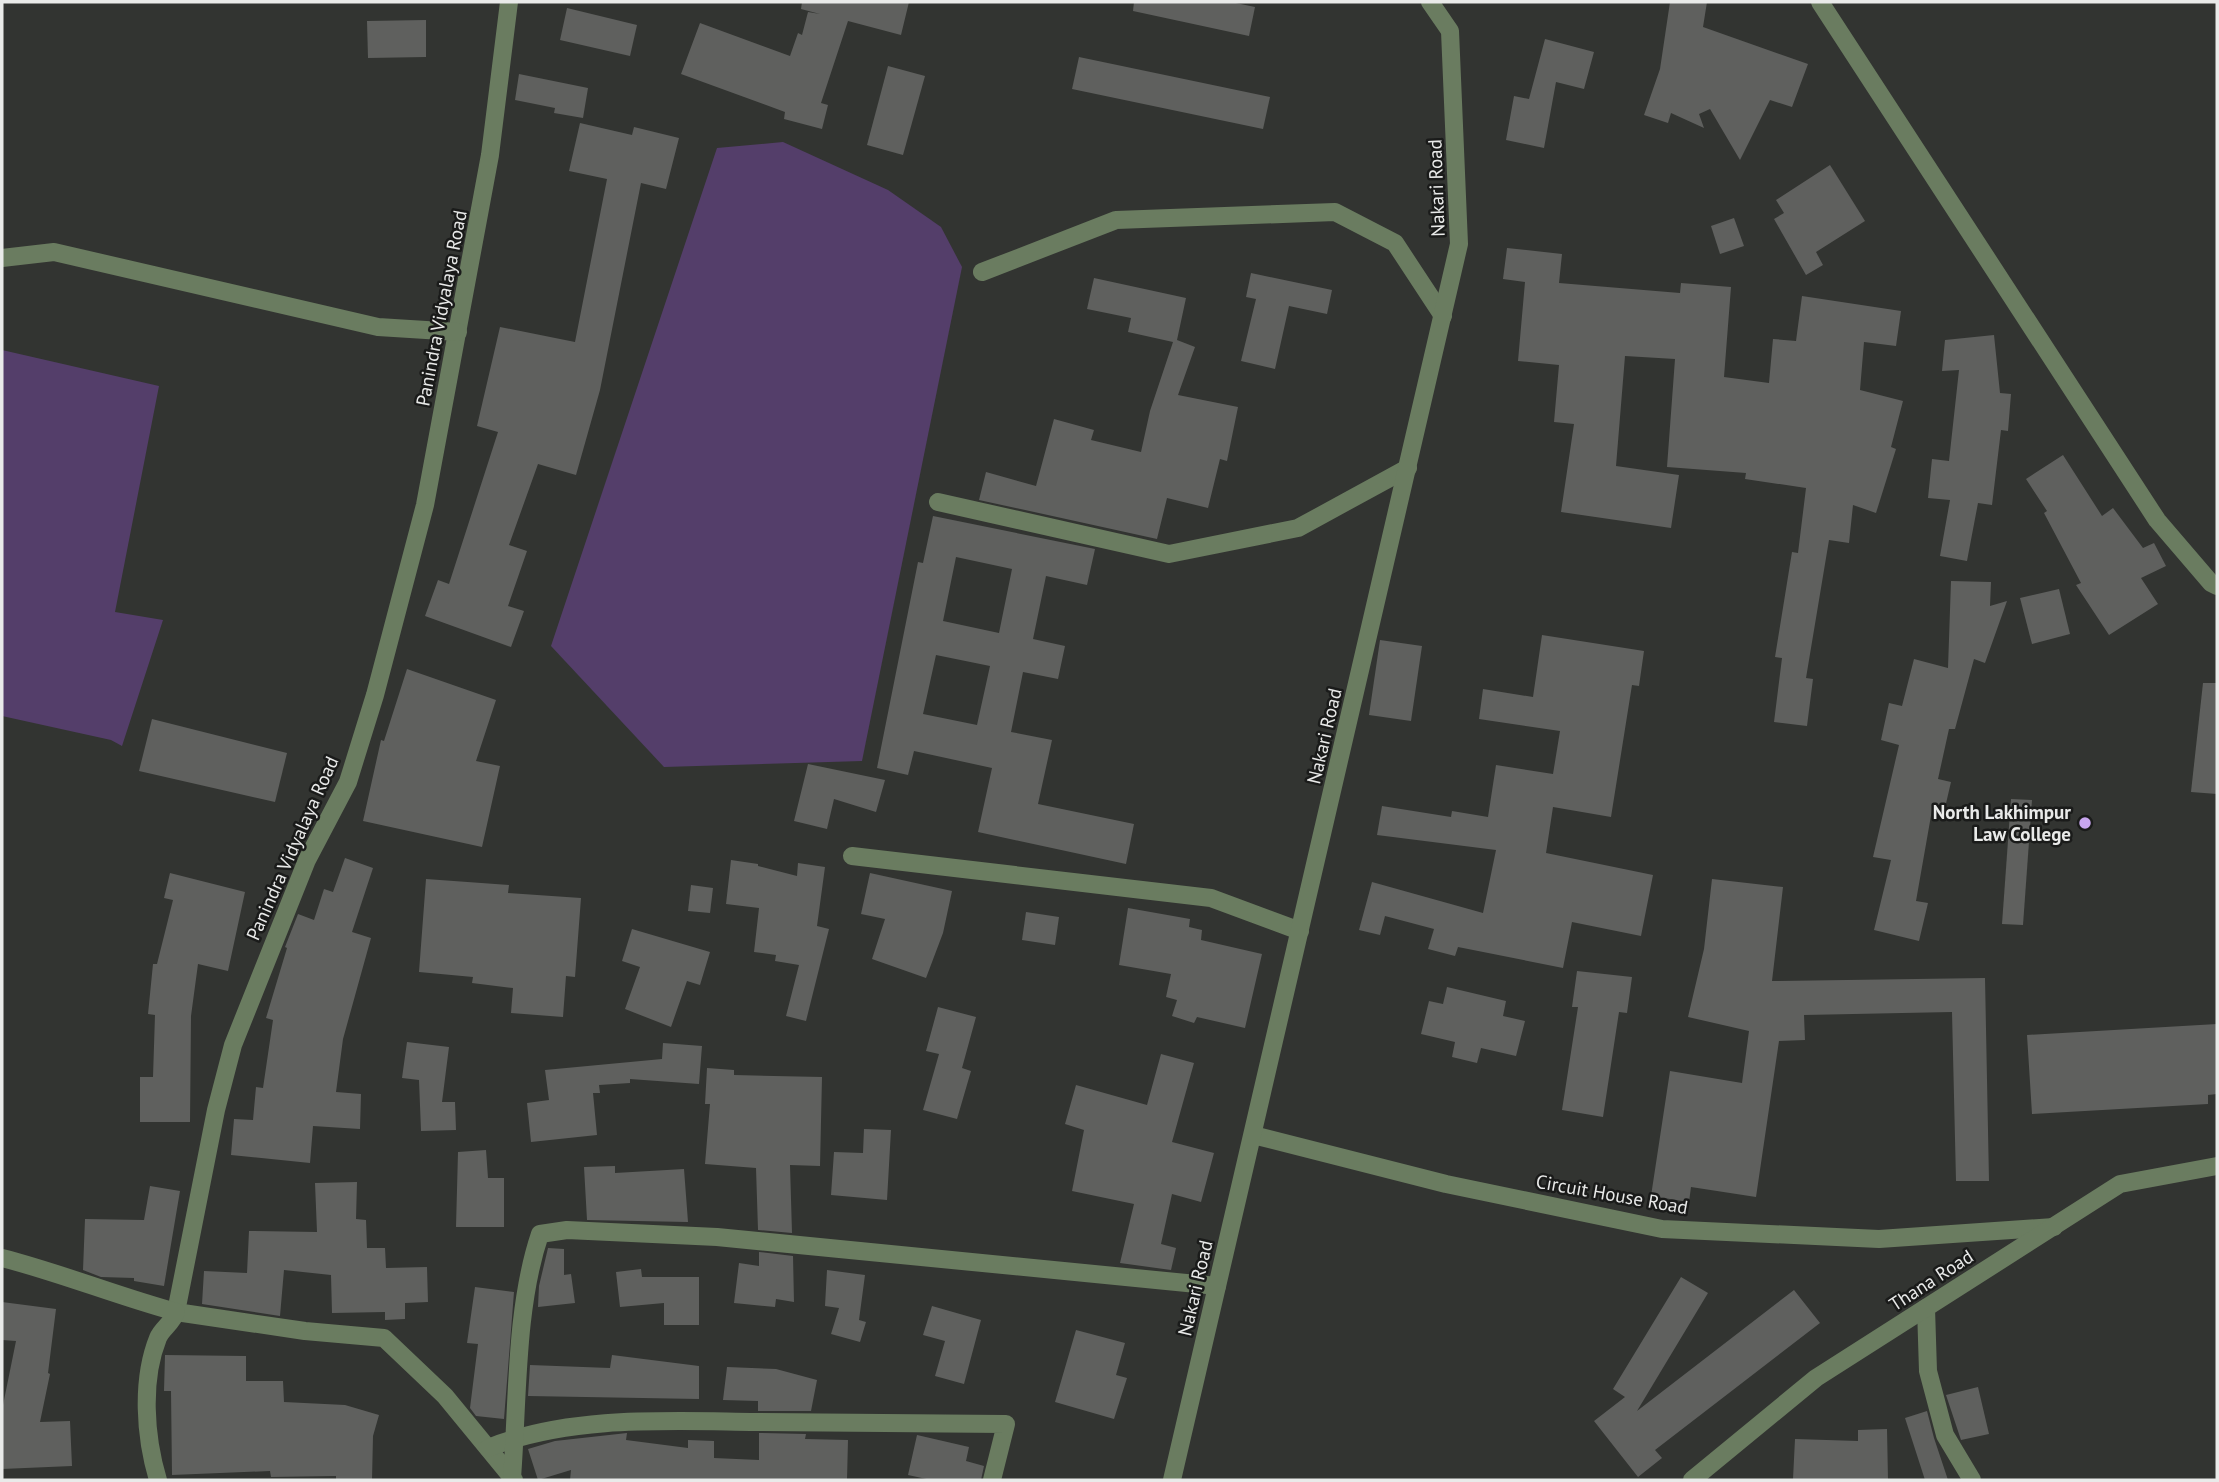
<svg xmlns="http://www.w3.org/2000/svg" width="2219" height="1482" viewBox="0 0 2219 1482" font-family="'PT Sans',sans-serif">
	<rect width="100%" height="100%" fill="#323431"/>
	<!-- green -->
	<g fill="#543e6a">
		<path d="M783,142L888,190L941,227L962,267L862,761L664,767L551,646L717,148Z"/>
		<path d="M2,350L159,386L115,612L163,620L122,746L111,740L2,716Z"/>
	</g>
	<!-- building -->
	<g fill="#5f605e" fill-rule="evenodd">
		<path d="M802,2H909L901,35L848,21L821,103L828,105L822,129L784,119L785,112L681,74L700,23L790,56L798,33L802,35L808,12L820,14L801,9Z"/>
		<path d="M1134,2H1231L1255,7L1249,36L1133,11Z"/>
		<path d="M1670,2H1707L1703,27L1808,64L1792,107L1770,100L1740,160L1710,109L1699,114L1704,128L1671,113L1668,123L1644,115L1660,69Z"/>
		<path d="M567,8L637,25L630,56L560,40Z"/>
		<path d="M426,20V57L368,58L367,21Z"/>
		<path d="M1545,39L1594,52L1584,89L1556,82L1544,148L1506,140L1514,96L1529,99Z"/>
		<path d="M1079,57L1270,97L1263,129L1072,89Z"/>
		<path d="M888,66L925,76L903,155L867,145Z"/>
		<path d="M519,74L588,88L583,118L554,113L555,108L515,100Z"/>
		<path d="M580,123L632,135L634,127L679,138L666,189L641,183L600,390L576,475L538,464L509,545L527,551L508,606L524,611L511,647L425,616L438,580L449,584L498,432L477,426L500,327L575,342L607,179L569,171Z"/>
		<path d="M1830,165L1865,221L1816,252L1823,265L1806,275L1774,219L1784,213L1776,200Z"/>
		<path d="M1734,218L1744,246L1720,254L1711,226Z"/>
		<path d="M1507,248L1562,254L1559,283L1680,293L1681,283L1731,287L1724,377L1769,383L1773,339L1796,341L1802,296L1901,311L1896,346L1864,342L1860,390L1903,401L1891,447L1896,449L1876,513L1853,505L1849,543L1829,540L1806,678L1813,679L1807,726L1774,722L1782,658L1775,657L1792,552L1798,553L1806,488L1745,479L1746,473L1667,467L1675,359L1625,356L1616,466L1679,475L1671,528L1561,512L1574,424L1554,422L1559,365L1518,361L1525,282L1503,279Z"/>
		<path d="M1251,273L1332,290L1327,314L1289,306L1275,369L1241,361L1256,299L1246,297Z"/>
		<path d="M1094,278L1186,298L1177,340L1195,347L1178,395L1238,407L1227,461L1220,459L1208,508L1167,498L1157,539L979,500L986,472L1036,486L1054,419L1094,430L1091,440L1141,452L1150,411L1173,342L1128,332L1131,318L1087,309Z"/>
		<path d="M1994,335L2000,393L2011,394L2008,431L2001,430L1992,505L1978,503L1967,561L1940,556L1950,500L1928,498L1932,459L1949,461L1959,370L1942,371L1945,340Z"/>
		<path d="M2063,455L2102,516L2113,508L2143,548L2154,543L2166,566L2141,578L2158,604L2109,635L2076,585L2081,583L2044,513L2047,511L2026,479Z"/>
		<path d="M933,516L1095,549L1087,585L1046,576L1033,639L1065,646L1058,679L1023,672L1011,732L1052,740L1038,804L1134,824L1126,864L978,832L992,768L914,751L908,775L877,768L918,562L923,563ZM956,557L1012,569L999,633L943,621ZM936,655L990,666L977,725L923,714Z"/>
		<path d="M1951,581L1991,582L1990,606L2007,601L1985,663L1974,659L1955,729H1949L1938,779L1951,782L1944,812L1932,810L1916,901L1928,903L1919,941L1874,930L1891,860L1873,857L1899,745L1881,740L1889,703L1902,706L1914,659L1948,668Z"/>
		<path d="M2059,589L2070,634L2032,644L2020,598Z"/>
		<path d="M1542,635L1644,651L1639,686L1632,685L1611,817L1553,807L1546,853L1653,875L1641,936L1572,922L1563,968L1458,947L1455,956L1428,949L1434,929L1385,916L1380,935L1359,930L1372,882L1483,913L1496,850L1377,835L1382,806L1451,817L1452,811L1488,817L1496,765L1553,774L1560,731L1479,719L1483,689L1533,697Z"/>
		<path d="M1380,640L1422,646L1411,721L1369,715Z"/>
		<path d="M407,669L496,700L476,761L500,766L482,847L363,821L381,740L384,741Z"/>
		<path d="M2203,683H2217V794L2191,792Z"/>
		<path d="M152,719L287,753L275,802L139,771Z"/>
		<path d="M808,764L885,780L876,812L834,799L827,829L794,821Z"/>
		<path d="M2011,799L2032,800L2023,925L2002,924Z"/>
		<path d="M345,858L373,868L352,932L371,938L343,1039L336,1092L361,1094L360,1129L313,1126L310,1163L231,1155L234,1119L253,1120L256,1087L263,1088L273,1020L266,1018L287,948L285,947L298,914L314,920L324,889L333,892Z"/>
		<path d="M731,860L758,864V866L797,876L798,863L825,867L817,926L829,929L806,1021L786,1016L799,965L775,961L776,955L754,952L759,908L726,904Z"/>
		<path d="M170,873L245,892L228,971L198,964L191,1016L190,1122H140V1077H153L155,1015L148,1014L153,964H157L173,900L164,898Z"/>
		<path d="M870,873L952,891L943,933L926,978L872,959L885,919L861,914Z"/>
		<path d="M426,879L509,885L508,893L581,898L575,977L566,976L563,1017L511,1013L513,988L472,983L473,977L419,972Z"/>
		<path d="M1712,879L1783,887L1772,981L1985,978L1989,1181H1956L1952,1012L1804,1015L1805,1040L1779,1041L1756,1197L1691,1187L1689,1202L1651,1196L1670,1071L1742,1083L1749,1031L1688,1017L1704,949Z"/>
		<path d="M691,885L713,888L710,913L688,911Z"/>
		<path d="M1128,908L1190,919L1189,927L1202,930L1201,940L1262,954L1245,1028L1197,1017L1194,1023L1172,1016L1177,1000L1166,997L1171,974L1119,965Z"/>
		<path d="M1026,912L1059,917L1055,945L1022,940Z"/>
		<path d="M632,929L710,952L700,985L687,981L671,1027L625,1009L640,967L622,961Z"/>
		<path d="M1577,971L1632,977L1627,1013L1619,1012L1603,1117L1562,1110L1578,1007H1572Z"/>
		<path d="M1447,987L1506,1001L1503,1016L1525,1021L1516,1056L1481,1048L1477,1063L1452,1057L1455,1042L1421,1034L1429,1001L1443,1004Z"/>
		<path d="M938,1007L976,1017L962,1068L971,1071L957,1119L923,1110L939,1054L926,1051Z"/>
		<path d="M2217,1024V1094L2208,1095V1104L2032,1114L2027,1035Z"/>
		<path d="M407,1042L449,1047L442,1102H455L456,1130L421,1131L419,1080L402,1078Z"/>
		<path d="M663,1043L702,1046L699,1084L630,1079V1083L599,1085L600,1093H593L597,1135L531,1142L527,1103L549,1100L545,1070L662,1059Z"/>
		<path d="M1161,1054L1194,1063L1172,1142L1214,1153L1201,1202L1172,1194L1161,1244L1176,1248L1171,1270L1120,1263L1134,1204L1072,1191L1084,1130L1065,1124L1076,1085L1147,1105Z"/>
		<path d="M707,1068L734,1070V1075L822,1077L820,1166L790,1165L792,1233L758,1230L756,1168L705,1164L710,1104H705Z"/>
		<path d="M864,1129L891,1130L887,1200L831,1195L834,1152L863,1153Z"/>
		<path d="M486,1150L488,1178H504V1227H456L458,1152Z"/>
		<path d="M615,1166V1173L684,1169L688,1222L587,1220L584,1167Z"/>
		<path d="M357,1182L356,1219L366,1220L367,1248H385L386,1268L427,1267L428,1302L405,1303V1319L385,1320V1312L332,1313L331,1275L284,1270L280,1316L202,1304L204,1271L247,1273L249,1231L317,1232L315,1183Z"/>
		<path d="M150,1186L180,1191L164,1286L134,1281V1278L101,1277L83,1270L85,1219L144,1220Z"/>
		<path d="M548,1248L564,1249V1275L571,1274L575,1303L538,1307L539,1286Z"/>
		<path d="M759,1252L793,1256L794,1302L776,1299L775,1307L734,1303L739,1263L759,1266Z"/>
		<path d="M641,1269L642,1277H699V1325H664V1303L620,1307L616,1272Z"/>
		<path d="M827,1270L865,1275L859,1320L866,1322L860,1342L831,1334L839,1308L825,1306Z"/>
		<path d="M1681,1277L1708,1293L1637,1411L1794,1290L1820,1323L1655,1450L1662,1458L1638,1477L1594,1421L1625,1397L1613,1389Z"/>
		<path d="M475,1287L514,1292L504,1419L476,1416L470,1408L478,1344L467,1343Z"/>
		<path d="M2,1302L56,1309L48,1373L50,1374L40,1422L70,1421L72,1466L2,1469V1410L16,1341L2,1340Z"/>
		<path d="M932,1306L981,1320L964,1384L935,1376L945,1341L923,1335Z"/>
		<path d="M1076,1330L1125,1343L1116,1375L1127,1378L1114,1419L1055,1402Z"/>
		<path d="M165,1355L246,1356V1381H283L284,1402L345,1405L379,1415L373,1436L372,1480H336V1476L271,1477L270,1471L172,1475L171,1391H164Z"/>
		<path d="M612,1355L699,1366V1399L528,1396L530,1365L610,1368Z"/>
		<path d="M727,1367L776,1369L817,1380L811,1411H758V1401L723,1400Z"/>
		<path d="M1978,1387L1989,1434L1961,1440L1946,1395Z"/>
		<path d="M1927,1411L1934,1438L1948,1480H1925L1905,1418Z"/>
		<path d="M1887,1429L1888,1480L1793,1479L1795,1439L1858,1441V1430Z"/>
		<path d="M627,1433L626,1440L688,1448V1440L714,1441V1458L759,1460V1433L806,1434L805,1439L848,1440L847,1480H570L571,1470L538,1480L528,1449L555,1441Z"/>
		<path d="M917,1435L969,1447L966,1461L984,1466L981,1480H931L908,1475Z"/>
	</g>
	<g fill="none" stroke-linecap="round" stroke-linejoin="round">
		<!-- minor -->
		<g stroke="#6a7c60" stroke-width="18">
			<path d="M509,2L490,155L425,505L375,695L348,782L307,860L233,1045L216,1110L176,1312L305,1331L384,1338L445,1396L514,1480"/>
			<path d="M1820,2L2157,520L2211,583L2217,586"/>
			<path d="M2,258L54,252L378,327L458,332"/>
			<path d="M982,272L1116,220L1335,212L1395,243L1443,316"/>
			<path d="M938,502L1169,554L1298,528L1408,468"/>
			<path d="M852,856L1211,898L1300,931"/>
			<path d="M1253,1135L1446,1184L1662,1229L1879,1239L2054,1227"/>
			<path d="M2,1258C61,1273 117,1296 176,1312C172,1324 162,1328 158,1338C141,1380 145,1437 158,1480"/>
			<path d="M1926,1308L1928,1371L1945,1435L1972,1480"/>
			<path d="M488,1448C571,1415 668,1421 756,1422C839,1423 922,1423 1006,1424L992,1480"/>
			<path d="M512,1478C518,1400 515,1308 540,1234L567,1230L717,1237L1217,1286"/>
			<path d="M1172,1480L1459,244L1450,31L1430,2"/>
			<path d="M1692,1480L1816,1378L2120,1184L2217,1166"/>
		</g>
	</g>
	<!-- markers -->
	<circle fill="#c8a6ef" stroke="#1a1b1a" stroke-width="2.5" cx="2085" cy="823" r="7"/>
	<g text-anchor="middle" stroke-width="5" stroke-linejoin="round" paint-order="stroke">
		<!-- street labels -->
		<g font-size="19" fill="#e9eae9" stroke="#1a1b1a">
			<text transform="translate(1436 188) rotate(-92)" y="7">Nakari Road</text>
			<text transform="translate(441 308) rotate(-79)" y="7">Panindra Vidyalaya Road</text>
			<text transform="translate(1324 736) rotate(-77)" y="7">Nakari Road</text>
			<text transform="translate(292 848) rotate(-66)" y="7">Panindra Vidyalaya Road</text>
			<text transform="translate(1612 1194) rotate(10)" y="7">Circuit House Road</text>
			<text transform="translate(1931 1280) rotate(-33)" y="7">Thana Road</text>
			<text transform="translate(1195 1288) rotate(-77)" y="7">Nakari Road</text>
		</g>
		<!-- poi labels -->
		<g font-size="19" font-weight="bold" fill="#e9eae9" stroke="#1a1b1a" text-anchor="end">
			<text x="2071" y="819">North Lakhimpur<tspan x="2071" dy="22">Law College</tspan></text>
		</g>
	</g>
	<!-- border -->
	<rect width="2219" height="1482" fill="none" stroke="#e9eae9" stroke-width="7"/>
</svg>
